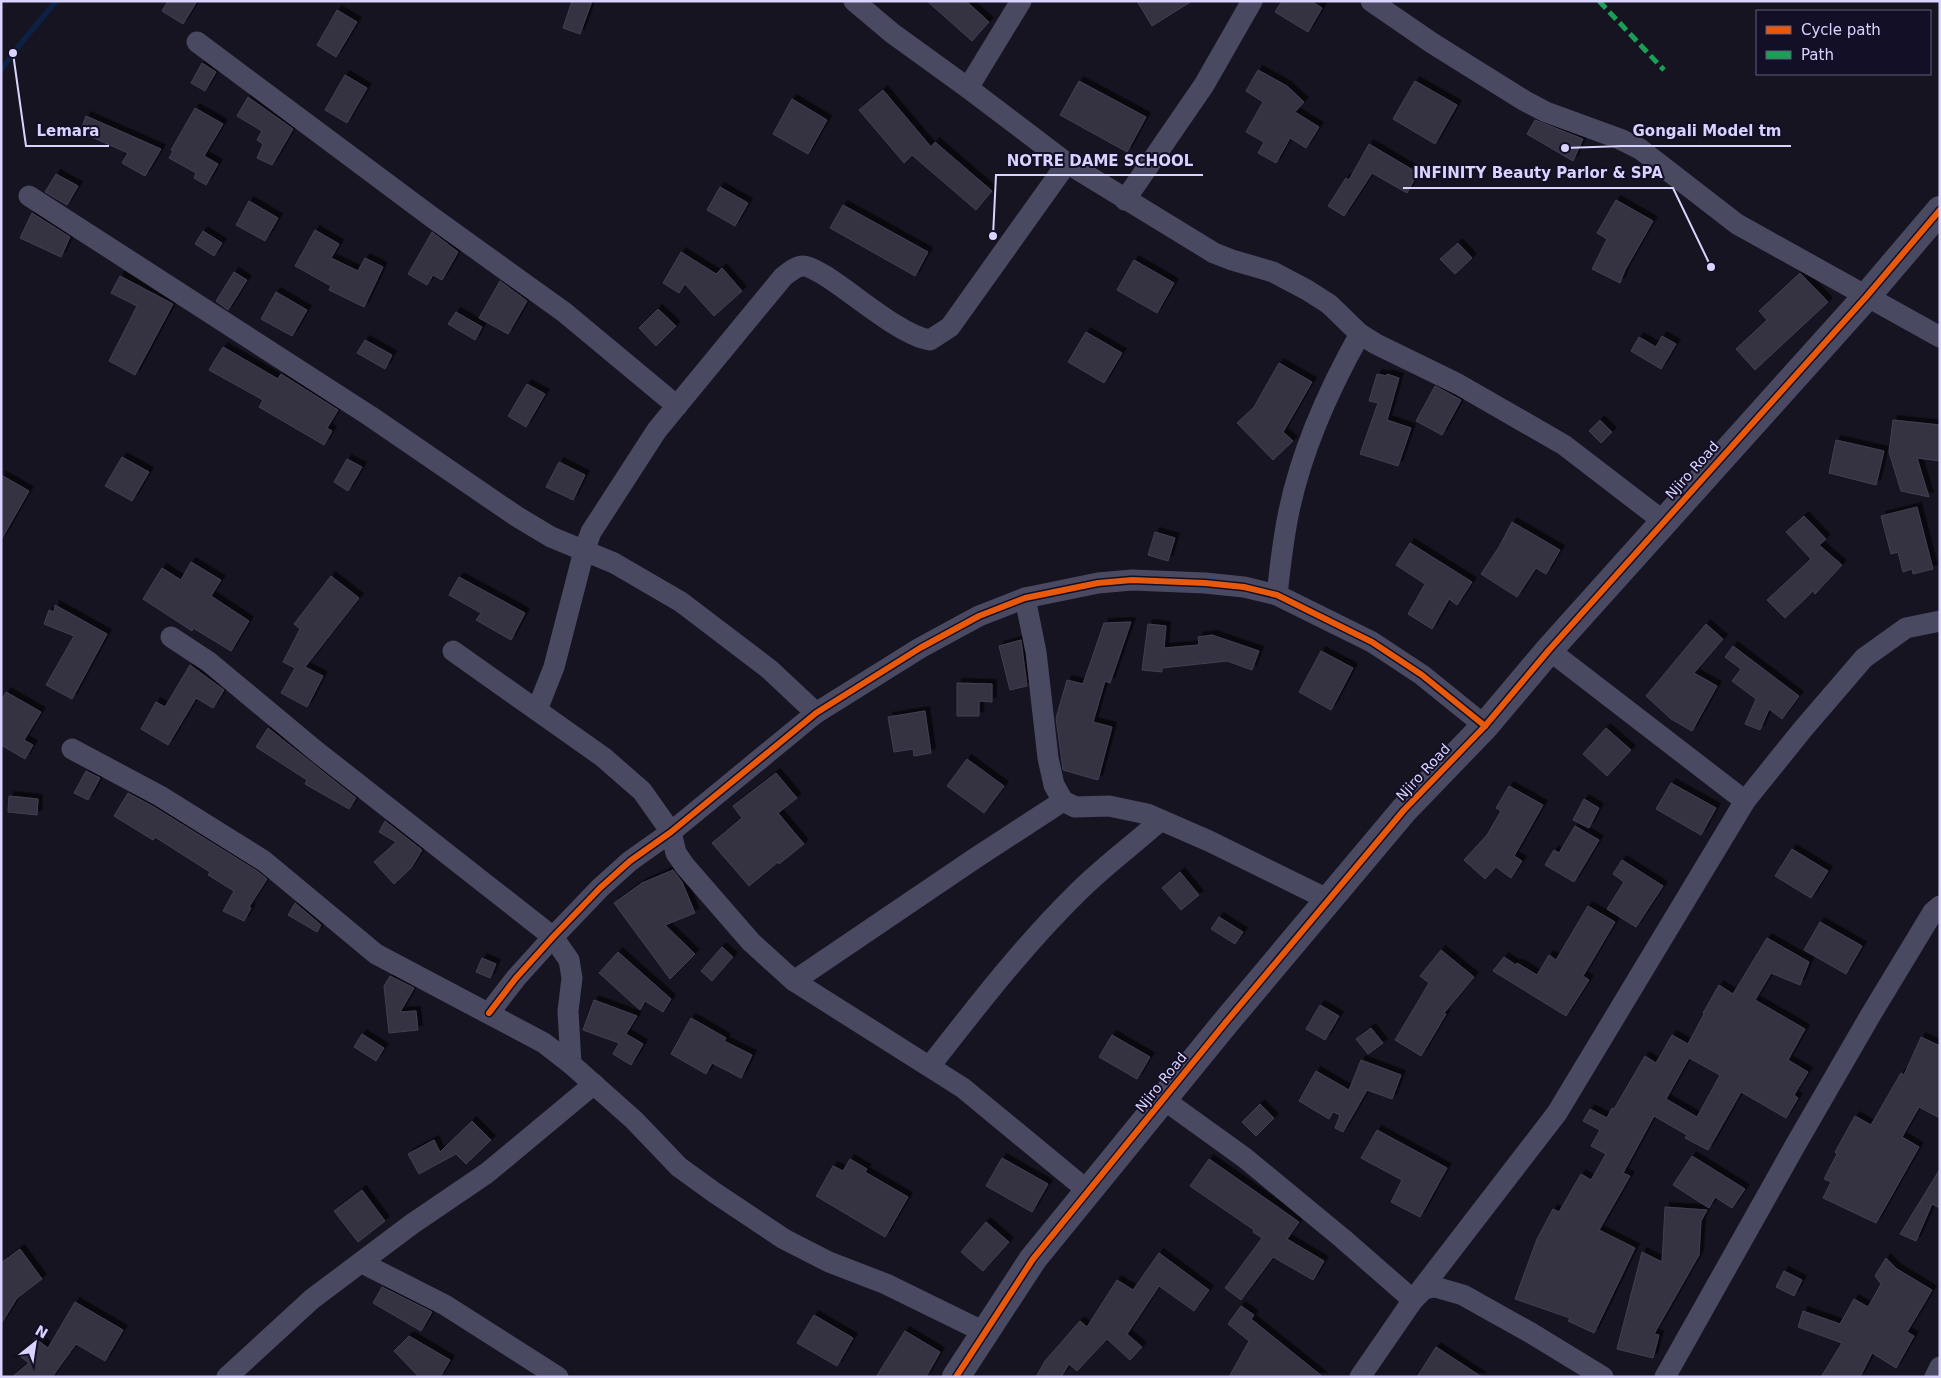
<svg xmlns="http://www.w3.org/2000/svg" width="1941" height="1378" viewBox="0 0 1941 1378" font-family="'DejaVu Sans',sans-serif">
	<defs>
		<filter id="shadow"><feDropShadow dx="4.5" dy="-4.5" stdDeviation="0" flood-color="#0009"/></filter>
	</defs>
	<rect width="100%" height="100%" fill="#161421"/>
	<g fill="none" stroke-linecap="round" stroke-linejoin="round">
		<!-- stream -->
		<path stroke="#0d2144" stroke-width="5.5" d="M1,70L13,53L56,1"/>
	</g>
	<!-- building -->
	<g fill="#343243" stroke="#433f54" fill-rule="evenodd" filter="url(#shadow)">
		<path d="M168,1H197L183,24L162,11Z"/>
		<path d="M572,1H592L580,34L563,28Z"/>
		<path d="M927,1H966L989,22L972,41Z"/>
		<path d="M1137,1H1192L1152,26Z"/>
		<path d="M1282,1H1311L1322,8L1308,32L1275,12Z"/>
		<path d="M337,10L357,22L336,57L317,45Z"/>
		<path d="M202,63L216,72L205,91L191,83Z"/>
		<path d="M1258,70L1287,86L1304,102L1295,112L1319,127L1306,148L1290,138L1276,163L1258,153L1264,142L1246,132L1263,102L1246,91Z"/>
		<path d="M345,75L367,88L347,123L325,110Z"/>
		<path d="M1079,81L1146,117L1127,152L1060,115Z"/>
		<path d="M1415,81L1457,105L1435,144L1393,119Z"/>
		<path d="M883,90L931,147L935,142L992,191L976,210L912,155L904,163L859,110Z"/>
		<path d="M248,97L293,129L272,165L257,158L263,144L257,140L262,131L237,116Z"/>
		<path d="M792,99L827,120L808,154L773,134Z"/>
		<path d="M195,108L223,124L204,156L218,164L206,185L194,178L196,173L169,158L173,151L171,150Z"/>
		<path d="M86,116L161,149L145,176L122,163L128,153L80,132Z"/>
		<path d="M1535,120L1583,139L1573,161L1527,134Z"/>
		<path d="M1369,144L1418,173L1407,193L1372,173L1344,216L1328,206L1346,178L1349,180Z"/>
		<path d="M56,174L78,186L67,205L45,192Z"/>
		<path d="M720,187L748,203L735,226L707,210Z"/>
		<path d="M1616,200L1653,221L1625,270L1620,283L1592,269L1607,239L1597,233Z"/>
		<path d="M249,201L278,218L265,241L236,225Z"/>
		<path d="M843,205L928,252L915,276L830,228Z"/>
		<path d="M32,213L70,237L61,257L20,238Z"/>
		<path d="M315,230L339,244L331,258L358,271L365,258L383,267L364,307L329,290L331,286L295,266Z"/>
		<path d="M203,231L222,243L214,256L195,244Z"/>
		<path d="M432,232L458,252L442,280L433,275L427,285L408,274Z"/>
		<path d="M1458,243L1472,258L1455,274L1440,259Z"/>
		<path d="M681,252L716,274L722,268L742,291L714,316L685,284L679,293L663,283Z"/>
		<path d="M1134,260L1174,283L1157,313L1117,290Z"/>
		<path d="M234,272L247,280L228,310L216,301Z"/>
		<path d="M1800,273L1828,302L1755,370L1736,349L1767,320L1759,311Z"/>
		<path d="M120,276L173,304L135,375L109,361L137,306L111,293Z"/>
		<path d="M500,281L527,301L508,334L479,318Z"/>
		<path d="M276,292L307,310L292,336L261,319Z"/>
		<path d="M658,309L676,326L656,346L639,328Z"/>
		<path d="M456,312L482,327L475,340L448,324Z"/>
		<path d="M1086,332L1122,353L1104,383L1068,362Z"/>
		<path d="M1662,336L1676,344L1661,369L1631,351L1639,337L1656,347Z"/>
		<path d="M365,340L392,355L385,369L357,353Z"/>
		<path d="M223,347L278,379L281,374L338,410L327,428L332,431L324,445L259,407L263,400L209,370Z"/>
		<path d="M1279,363L1312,382L1283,432L1293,441L1273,460L1237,423L1254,407Z"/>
		<path d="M1377,374L1387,376V374L1399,378L1387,420L1411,428L1398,466L1360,454L1378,403L1369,401Z"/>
		<path d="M527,384L545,394L526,427L508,416Z"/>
		<path d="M1435,386L1461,400L1442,435L1416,421Z"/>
		<path d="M1600,420L1612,432L1601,443L1589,431Z"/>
		<path d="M1893,420L1940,425V461L1917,458L1929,497L1901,491L1889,452Z"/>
		<path d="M1836,440L1884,451L1876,485L1829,473Z"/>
		<path d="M122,457L149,472L132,501L105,486Z"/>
		<path d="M347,459L362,467L348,491L334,482Z"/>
		<path d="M559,462L585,475L573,500L546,487Z"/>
		<path d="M1,475L29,491L1,540Z"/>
		<path d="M1917,507L1933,569L1913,574L1912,569L1903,572L1898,552L1891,554L1881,516Z"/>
		<path d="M1804,516L1826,539L1819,545L1842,565L1815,594L1813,591L1785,618L1767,600L1811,559L1786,532Z"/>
		<path d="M1512,522L1560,550L1546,574L1536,568L1517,597L1481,574L1499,547Z"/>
		<path d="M1155,532L1175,538L1168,561L1148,555Z"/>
		<path d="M1410,543L1472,582L1457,605L1449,599L1432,629L1408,614L1425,584L1396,565Z"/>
		<path d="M191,562L221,580L211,596L249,621L231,651L193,628L192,631L143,599L162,568L181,580Z"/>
		<path d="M331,576L359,598L305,667L323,676L307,707L281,693L295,668L283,662L300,629L294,624Z"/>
		<path d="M459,577L525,613L511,640L476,620L481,613L449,595Z"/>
		<path d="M55,605L107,634L72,699L46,685L74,636L44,624L49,610L54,612Z"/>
		<path d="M1131,622L1110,683L1105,681L1093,722L1112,727L1098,780L1063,770L1056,718L1067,680L1083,684L1104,623Z"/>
		<path d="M1148,624L1166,626L1164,648L1199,645L1198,637L1212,635L1259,651L1252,670L1227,661L1162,668V672L1142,670Z"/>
		<path d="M1706,624L1723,639L1694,673L1717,686L1692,731L1671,719L1646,696Z"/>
		<path d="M1021,640L1027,686L1010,690L999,646Z"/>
		<path d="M1733,646L1799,696L1782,719L1769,709L1760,730L1745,724L1756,699L1732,681L1741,669L1725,657Z"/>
		<path d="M1321,651L1353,668L1331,710L1299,692Z"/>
		<path d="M190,665L224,690L213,708L196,698L168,745L141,729L156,702L165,707Z"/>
		<path d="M957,683L992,684V702L979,701V716H957Z"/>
		<path d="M6,692L41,712L24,740L33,745L25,759L1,745V701Z"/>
		<path d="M925,711L931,753L914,756L913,749L894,752L888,717Z"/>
		<path d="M268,728L356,798L349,809L305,784L307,780L256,747Z"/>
		<path d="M1606,728L1631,750L1607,776L1583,754Z"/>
		<path d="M967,759L1004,786L984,813L947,786Z"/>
		<path d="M86,771L100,778L88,800L74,793Z"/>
		<path d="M776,773L797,798L778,813L804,844L779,864L778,862L749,886L712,843L742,818L733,806Z"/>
		<path d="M1671,783L1716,808L1701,835L1656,809Z"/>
		<path d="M1509,786L1543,805L1514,856L1522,861L1511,878L1496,867L1485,879L1464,860L1487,835L1501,811L1496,808Z"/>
		<path d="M128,793L154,807L257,871L267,879L249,907L251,908L244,921L223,911L234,891L208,875L210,872L155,837L153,840L114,816Z"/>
		<path d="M9,796L38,799L37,815L8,812Z"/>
		<path d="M1584,799L1599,808L1589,828L1573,820Z"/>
		<path d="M385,821L422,850L411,868L394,884L374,862L396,842L379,832Z"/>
		<path d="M1575,826L1599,840L1574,882L1545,865L1554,850L1559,853Z"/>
		<path d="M1792,849L1828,871L1811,898L1775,876Z"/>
		<path d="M1622,860L1663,886L1636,927L1607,909L1624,882L1613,874Z"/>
		<path d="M673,870L682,882L695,913L665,925L695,954L670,979L614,903L642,883Z"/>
		<path d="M1180,872L1199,895L1181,910L1162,888Z"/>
		<path d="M295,903L321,925L317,932L288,915Z"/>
		<path d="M1588,906L1615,922L1583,976L1589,980L1566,1016L1493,971L1504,957L1516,965L1517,963L1537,975L1549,955L1556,960Z"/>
		<path d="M1219,917L1243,932L1235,944L1211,929Z"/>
		<path d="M1820,922L1862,946L1846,974L1804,950Z"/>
		<path d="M1767,938L1809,962L1800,985L1771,973L1755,1000L1805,1029L1788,1060L1808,1072L1794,1095L1798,1098L1786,1118L1741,1092L1708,1150L1685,1138L1687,1135L1654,1116L1623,1173L1630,1176L1599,1230L1635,1248L1594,1333L1568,1321L1570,1318L1515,1299L1537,1239L1553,1209L1559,1212L1581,1174L1591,1180L1606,1154L1591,1146L1600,1130L1583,1121L1590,1109L1607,1118L1612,1108L1614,1109L1645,1056L1656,1063L1672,1035L1688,1044L1704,1014L1703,1013L1719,985L1733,994ZM1689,1058L1720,1075L1697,1117L1666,1099Z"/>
		<path d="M722,947L733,957L712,981L701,971Z"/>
		<path d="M1441,950L1474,977L1444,1013L1446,1014L1421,1056L1395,1040L1429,983L1420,976Z"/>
		<path d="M618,952L671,999L663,1012L645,1001L640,1010L599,973Z"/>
		<path d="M482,958L496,964L490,978L476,972Z"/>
		<path d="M390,976L414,988L400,1012L416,1011L418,1030L389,1033L384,986Z"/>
		<path d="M594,1000L637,1016L626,1034L643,1044L631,1065L613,1054L619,1043L583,1030Z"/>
		<path d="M1320,1005L1339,1016L1325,1040L1306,1029Z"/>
		<path d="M691,1018L726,1038L724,1041L752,1055L741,1078L712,1063L706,1074L671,1054Z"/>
		<path d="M1371,1028L1383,1043L1368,1054L1356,1039Z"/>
		<path d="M362,1034L384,1048L376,1061L354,1047Z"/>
		<path d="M1112,1035L1150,1057L1137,1079L1099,1057Z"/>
		<path d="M1921,1037L1940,1046V1118L1919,1107L1902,1137L1919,1147L1876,1223L1823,1198L1831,1182L1824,1179L1837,1154L1835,1152L1855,1116L1871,1125L1901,1073L1904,1075Z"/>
		<path d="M1361,1060L1401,1075L1392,1099L1367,1090L1343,1132L1335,1128L1340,1115L1333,1112L1329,1119L1299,1101L1316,1071L1349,1090Z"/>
		<path d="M1260,1104L1274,1118L1256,1136L1242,1122Z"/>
		<path d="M472,1121L491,1140L466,1164L456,1154L419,1174L408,1154L434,1140L440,1152Z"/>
		<path d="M1377,1130L1447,1168L1420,1217L1391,1202L1402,1180L1361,1158Z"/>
		<path d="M1692,1156L1745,1189L1732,1208L1715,1197L1709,1208L1673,1185Z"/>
		<path d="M1002,1158L1048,1184L1032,1212L986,1186Z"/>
		<path d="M850,1159L867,1169L865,1172L908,1197L885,1237L816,1196L833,1166L843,1171Z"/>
		<path d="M1209,1159L1299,1222L1287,1239L1324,1261L1313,1280L1273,1257L1241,1300L1225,1288L1262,1238L1253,1232L1254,1230L1190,1186Z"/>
		<path d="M1940,1169V1208L1932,1204L1916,1241L1900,1234Z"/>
		<path d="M362,1190L385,1221L358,1242L334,1211Z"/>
		<path d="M1665,1207L1707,1210L1701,1221L1699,1255L1654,1334L1659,1335L1653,1358L1617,1349L1642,1252L1662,1262Z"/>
		<path d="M986,1222L1009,1242L983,1271L961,1252Z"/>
		<path d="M20,1249L42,1279L17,1298L1,1324V1263Z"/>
		<path d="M1159,1253L1209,1290L1194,1311L1159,1286L1127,1334L1142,1347L1130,1360L1107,1339L1077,1371L1069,1364L1061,1377H1036L1045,1361L1080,1321L1087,1327L1117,1280L1133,1290Z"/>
		<path d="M1886,1258L1897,1269L1932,1290L1907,1332L1914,1336L1896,1368L1872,1353L1860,1377H1821L1842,1343L1798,1327L1803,1311L1840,1324L1854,1299L1868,1307L1881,1284L1875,1276Z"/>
		<path d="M1784,1271L1802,1280L1794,1296L1776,1287Z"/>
		<path d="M382,1287L432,1312L421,1331L373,1303Z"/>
		<path d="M75,1302L123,1330L105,1361L76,1344L52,1377H12L29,1363L21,1357L35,1338L48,1348Z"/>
		<path d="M1241,1306L1254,1315L1251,1319L1323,1377H1229L1249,1341L1228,1324Z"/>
		<path d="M814,1315L853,1338L837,1366L797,1343Z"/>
		<path d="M905,1331L940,1352L926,1377H876Z"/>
		<path d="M409,1336L450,1360L440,1377H419L394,1351Z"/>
		<path d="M1436,1347L1482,1377H1417Z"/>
	</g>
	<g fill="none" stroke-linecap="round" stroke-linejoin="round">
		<!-- minor -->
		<g stroke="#4a4962" stroke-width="21">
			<path d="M854,1L892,33L968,88L1067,163L1214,253L1232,260L1273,272L1307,290L1329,304L1360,334L1376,344L1458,384L1564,445L1663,521"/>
			<path d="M1371,1L1432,43L1525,101L1546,112L1620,139L1640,149L1737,224L1940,337"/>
			<path d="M197,42L433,218L564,312L677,406"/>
			<path d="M968,88L1021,1"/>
			<path d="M29,196L370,416L516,516L551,537L614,563L681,602L769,669L816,713"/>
			<path d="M1125,200L1204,85L1252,1"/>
			<path d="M1277,595C1280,567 1283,539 1289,511C1302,449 1329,389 1360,334"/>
			<path d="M1025,598L1036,652L1048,758L1054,785L1063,801L1075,807L1109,806L1147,814L1209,841L1329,900"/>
			<path d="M171,637L209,662L316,751L553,937L569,960L572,978L568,1011L571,1064"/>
			<path d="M1549,650L1745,801"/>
			<path d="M453,651L603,757L642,791L671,832L676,853L685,866L751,942L794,981L963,1088L1088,1191"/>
			<path d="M537,710L554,667L584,551L591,532L657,430L783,277C788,273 796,266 803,266C810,266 818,272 824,275C852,292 901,336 930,340L950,327L1067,163"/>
			<path d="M72,749L160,796L264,861L376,954L544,1043L571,1064L634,1120L679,1167L715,1193L784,1239L829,1262L886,1284L984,1332"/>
			<path d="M794,981L974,859L1063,801"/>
			<path d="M489,1013L516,978L553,937L600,888L630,861L671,832L816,713L920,648L979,616L1025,598L1098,583L1132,580L1205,583L1244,587L1277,595L1372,642L1422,675L1485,726"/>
			<path d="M930,1066C977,1006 1023,946 1078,892C1104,866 1134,844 1161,820"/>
			<path d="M1163,1099L1245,1158L1342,1238L1413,1300L1424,1289L1435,1287L1463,1295L1531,1333L1603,1377"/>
			<path d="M362,1263L445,1305L558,1377"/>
			<path d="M227,1377L312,1299L412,1224L487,1173L594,1084"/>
			<path d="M1360,1377L1413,1300L1557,1113L1745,801L1803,729L1864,658L1906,628L1940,621"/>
			<path d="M1665,1377L1796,1144L1870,1016L1933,912L1940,906"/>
			<path d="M1935,1377L1940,1367"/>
		</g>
		<!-- tertiary -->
		<path stroke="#4a4962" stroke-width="28" d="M956,1377L1033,1259L1226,1022L1404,810L1485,726L1549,650L1866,297L1940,210"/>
		<!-- quiet -->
		<path stroke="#1a9f57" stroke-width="5" stroke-dasharray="10 5" stroke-linecap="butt" d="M1599,1L1664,70"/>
		<!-- cycleway casing -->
		<g stroke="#130f26" stroke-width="9">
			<g id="cycleway">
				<path d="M489,1013L516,978L553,937L600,888L630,861L671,832L816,713L920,648L979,616L1025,598L1098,583L1132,580L1205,583L1244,587L1277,595L1372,642L1422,675L1485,726"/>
				<path d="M956,1377L1033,1259L1226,1022L1404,810L1485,726L1549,650L1866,297L1940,210"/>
			</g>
		</g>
		<!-- cycleway -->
		<use href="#cycleway" stroke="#e8590c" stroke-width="6"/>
	</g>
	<g text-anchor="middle" stroke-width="4" stroke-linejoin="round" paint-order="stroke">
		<!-- street labels -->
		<g font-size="14" fill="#d9d4ff" stroke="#130f26">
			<text transform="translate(1692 470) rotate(-48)" y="5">Njiro Road</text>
			<text transform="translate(1423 772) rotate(-47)" y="5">Njiro Road</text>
			<text transform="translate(1161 1082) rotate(-51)" y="5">Njiro Road</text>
		</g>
	</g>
	<!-- callouts -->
	<path fill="none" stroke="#d9d4ff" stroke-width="2" d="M1565 148L1622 146H1791M13 53L26 146H109M993 236L996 175H1203M1711 267L1673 188H1403"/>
	<g fill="#d9d4ff" stroke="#130f26" stroke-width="2">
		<circle cx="1565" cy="148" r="5"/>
		<circle cx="13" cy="53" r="5"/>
		<circle cx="993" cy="236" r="5"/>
		<circle cx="1711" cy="267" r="5"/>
	</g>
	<g font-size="15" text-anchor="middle" font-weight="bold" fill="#d9d4ff" stroke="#130f26" stroke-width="4" stroke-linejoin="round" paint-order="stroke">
		<text x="1707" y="136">Gongali Model tm</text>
		<text x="68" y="136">Lemara</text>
		<text x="1100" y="166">NOTRE DAME SCHOOL</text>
		<text x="1538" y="178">INFINITY Beauty Parlor &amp; SPA</text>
	</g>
	<!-- border -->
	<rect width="1941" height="1378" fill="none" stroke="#d9d4ff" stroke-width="5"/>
	<!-- legend -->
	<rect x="1756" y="10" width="175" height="65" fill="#130f26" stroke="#625e7d"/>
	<rect x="1766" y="26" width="25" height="8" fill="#e8590c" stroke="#625e7d"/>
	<text x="1801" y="35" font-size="15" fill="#d9d4ff">Cycle path</text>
	<rect x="1766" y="51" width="25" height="8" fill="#1a9f57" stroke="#625e7d"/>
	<text x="1801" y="60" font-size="15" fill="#d9d4ff">Path</text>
	<!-- north arrow -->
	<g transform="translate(35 1343) rotate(30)" stroke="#130f26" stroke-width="4" paint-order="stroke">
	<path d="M0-4L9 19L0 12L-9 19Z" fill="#d9d4ff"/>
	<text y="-8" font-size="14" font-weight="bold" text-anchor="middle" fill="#d9d4ff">N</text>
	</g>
</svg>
